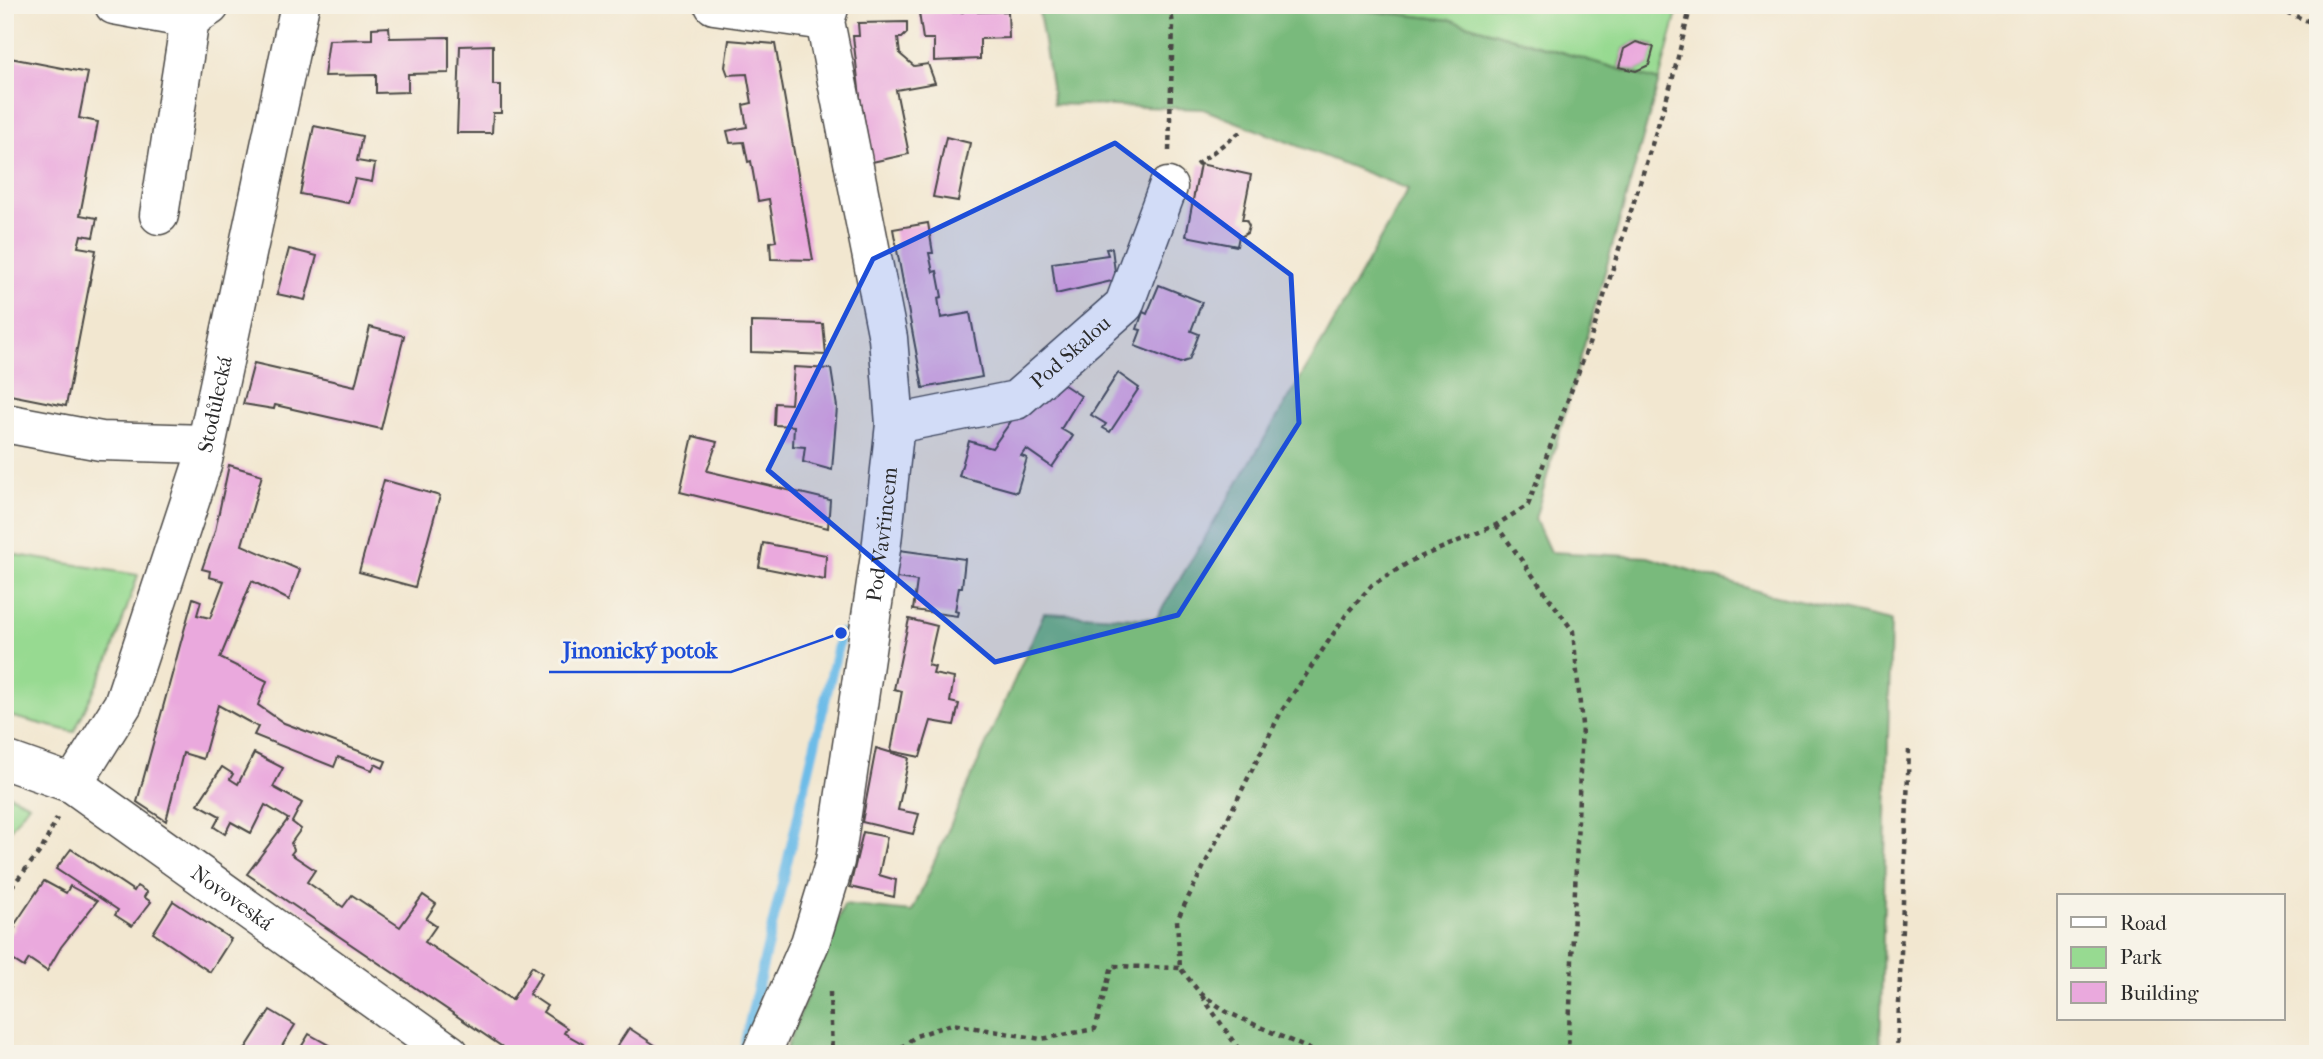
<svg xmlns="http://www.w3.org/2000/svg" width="2323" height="1059" viewBox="0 0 2323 1059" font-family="'IM FELL French Canon',serif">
	<rect width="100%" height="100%" fill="#f7f3e8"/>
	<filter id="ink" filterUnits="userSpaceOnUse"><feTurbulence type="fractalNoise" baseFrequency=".0143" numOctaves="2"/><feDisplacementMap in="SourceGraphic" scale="14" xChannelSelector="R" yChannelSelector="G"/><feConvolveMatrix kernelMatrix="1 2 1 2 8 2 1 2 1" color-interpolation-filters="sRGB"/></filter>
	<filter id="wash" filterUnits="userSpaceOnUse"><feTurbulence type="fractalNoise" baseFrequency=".00686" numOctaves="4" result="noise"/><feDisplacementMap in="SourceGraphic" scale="28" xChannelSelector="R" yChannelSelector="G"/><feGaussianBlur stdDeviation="1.57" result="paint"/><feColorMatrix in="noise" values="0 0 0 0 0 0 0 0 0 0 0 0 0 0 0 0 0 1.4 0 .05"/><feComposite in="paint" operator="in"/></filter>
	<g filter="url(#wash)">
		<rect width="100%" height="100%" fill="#f2e7d0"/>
		<!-- green -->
		<g fill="#97da91" stroke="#61825e" stroke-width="2" fill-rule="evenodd">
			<path d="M1313,5H1679L1659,81L1452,20ZM1636,42L1654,46L1648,65L1636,71L1619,66L1624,49Z"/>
			<path d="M5,553L138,575L111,655L74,732L5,715Z"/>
			<path d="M5,793L29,804L5,836Z"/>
		</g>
		<!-- forest -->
		<path fill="#79ba7b" stroke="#527253" stroke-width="2" d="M1038,5H1313L1452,20L1659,81L1535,519L1550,552L1648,557L1767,594L1891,621L1880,1054H784L844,905L912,912L1044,613L1156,619L1326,336L1408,189L1203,109L1054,104Z"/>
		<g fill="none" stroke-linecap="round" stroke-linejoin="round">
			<!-- stream -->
			<path stroke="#6dbce8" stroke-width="10" d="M742,1054L841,633"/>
		</g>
		<g id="blocks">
			<!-- building -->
			<g fill="#eaa9dd">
				<path d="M963,5H978V12L1008,11L1009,38L980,39V59L934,61V39H923L919,13L963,12Z"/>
				<path d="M907,22V33L902,38H898L900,54L914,66L928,64L935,83L896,90L909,154L872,162L860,97L853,36H859L858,23Z"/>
				<path d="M389,27L390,38L449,37V73L408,74V92L376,93V75L324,76L329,40L372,39V28Z"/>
				<path d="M729,40L775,44L813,260L771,259L770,242L776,241L769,199L758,201L751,161L748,162L744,142L730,143L727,131L747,127L743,105L752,103L747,74L728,75L725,67Z"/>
				<path d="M1636,42L1654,47L1649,65L1636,71L1619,67L1624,49Z"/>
				<path d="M493,45V85H501V113H493L492,133H457L460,46Z"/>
				<path d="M5,57L88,73L79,118L98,122L80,215L97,218L93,237L81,235L78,247L96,250L66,406L5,394Z"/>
				<path d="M314,126L362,136L357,161L375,164L372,182L355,179L348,203L300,194Z"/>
				<path d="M946,137L970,143L958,201L933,197Z"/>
				<path d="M1200,164L1251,175L1242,220H1246L1249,226L1247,233L1242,236H1239L1237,246L1186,236Z"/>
				<path d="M928,223L933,253H929L933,272L937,271L942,297L938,298L941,318L970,313L982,377L923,388L893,229Z"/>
				<path d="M1112,248L1116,280L1056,294L1052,263L1108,255L1106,249Z"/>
				<path d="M289,249L317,256L305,300L277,294Z"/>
				<path d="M1159,285L1202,302L1191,331L1199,334L1189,360L1180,363L1135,346L1141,330L1137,329L1143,312L1147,314Z"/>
				<path d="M751,322L823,324L826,355L751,352Z"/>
				<path d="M370,327L404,336L381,429L275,405L274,409L243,404L254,363L355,386Z"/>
				<path d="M794,367L831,369L837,407L832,470L803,462L805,447L793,446L794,426L774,425L775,403L791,404Z"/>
				<path d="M1118,373L1139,388L1110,432L1103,428L1106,424L1091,415Z"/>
				<path d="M1052,377L1081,396L1061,429L1073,436L1052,467L1026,449L1021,456L1027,458L1017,492L959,476L969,441L992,448L1024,403Z"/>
				<path d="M693,436L717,442L707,471L830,500L828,528L680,492Z"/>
				<path d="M229,465L262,475L242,545L300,570L289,600L252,581L220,658L267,681L258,705L284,723L386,761L383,768L375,764L372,770L338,757L334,767L254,735L258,727L218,705L203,759L183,753L166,821L137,802L193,598L201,601L197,615L210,618L224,581L209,577L210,571L202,569L215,531Z"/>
				<path d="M384,480L440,496L415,587L359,572Z"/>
				<path d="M763,543L826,555L825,580L759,567Z"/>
				<path d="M892,549L965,559L962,587H959L955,611L958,612L957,616L913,610L917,581L889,577Z"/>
				<path d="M909,619L937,626L928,665L935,667L933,674L954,678L950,702L959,704L954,725L931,721L920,757L891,751L902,691L894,689Z"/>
				<path d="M876,748L909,758L898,810L919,814L913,834L862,822Z"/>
				<path d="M254,753L283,768L273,787L302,803L292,822L301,829L291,843L294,850L291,854L315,870L307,882L343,907L352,895L400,927L423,895L436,904L426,919L436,926L425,942L512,1000L532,966L542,973L529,994L547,1006L543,1012L567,1028L564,1033L583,1044L578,1054H513L247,874L288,819L265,805L251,833L231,822L225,834L214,827L220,816L198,804L222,767L233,774L230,779L238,784Z"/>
				<path d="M863,832L887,837L879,875L896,880L894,897L850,887Z"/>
				<path d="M71,849L134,891L137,886L147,892L144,897L151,902L132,926L115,915L118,910L56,869Z"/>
				<path d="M44,881L66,893L70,886L97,901L61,947L47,971L29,959L24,967L5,955V943L15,928L13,927Z"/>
				<path d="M173,901L231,939L210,972L153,933Z"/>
				<path d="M270,1010L295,1025L277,1054H242Z"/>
				<path d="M629,1028L658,1047L654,1054H612Z"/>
				<path d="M309,1034L332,1047L328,1054H297Z"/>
			</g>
		</g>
	</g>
	<g filter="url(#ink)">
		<use href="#blocks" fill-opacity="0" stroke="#494744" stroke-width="2"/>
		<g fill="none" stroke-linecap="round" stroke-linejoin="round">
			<!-- minor casing -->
			<g stroke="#494744" stroke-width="41">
				<g id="minor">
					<path d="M114,5L190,19L210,6"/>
					<path d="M714,5L825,21"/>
					<path d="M159,215L190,19"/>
					<path d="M5,423L101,441L206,444"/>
					<path id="s1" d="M895,424L1016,400L1124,305L1168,187"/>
					<path id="s2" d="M5,760L73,784L450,1054"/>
					<path id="s3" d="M73,784L123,704L202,465L300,5"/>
					<path id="s4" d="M761,1054L810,943L835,861L882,542L895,424L888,338L825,21L830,5"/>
				</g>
			</g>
			<!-- path -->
			<g stroke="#494744" stroke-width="4.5" stroke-dasharray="5 5" stroke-linecap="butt">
				<path d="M2268,5L2318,25"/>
				<path d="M1169,151L1173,25L1170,5"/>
				<path d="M1196,165L1240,132"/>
				<path d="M1496,525L1573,631L1582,725L1568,1054"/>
				<path d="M5,895L42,849L57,818"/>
				<path d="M830,992L832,1054"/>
				<path d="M1202,996L1242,1054"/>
				<path d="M893,1054L916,1036L952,1024L1041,1039L1095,1029L1112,966L1180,968"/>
				<path d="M1320,1054L1227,1012L1200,993L1180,968L1177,920L1281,712L1348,612L1372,585L1411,561L1496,525L1528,505L1589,344L1672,81L1691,5"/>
				<path d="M1897,1054L1909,750"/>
			</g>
			<!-- minor -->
			<use href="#minor" stroke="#fff" stroke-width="38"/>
		</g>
	</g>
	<!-- marked area -->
	<path fill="#1d4ed8" fill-opacity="0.2" stroke="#1d4ed8" stroke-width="5" stroke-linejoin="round" d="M1115,143L1291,275L1299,423L1178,615L995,662L768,470L873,259Z"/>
	<g text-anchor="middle" stroke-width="6" stroke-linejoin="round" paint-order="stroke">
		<!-- street labels -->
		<g font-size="21" fill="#2b2b2b" stroke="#f7f3e8">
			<text dy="7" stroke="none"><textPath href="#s1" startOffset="196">Pod Skalou</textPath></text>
			<text dy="7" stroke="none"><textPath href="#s3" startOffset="408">Stodůlecká</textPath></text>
			<text dy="7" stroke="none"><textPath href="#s4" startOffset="537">Pod Vavřincem</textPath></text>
			<text dy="7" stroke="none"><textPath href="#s2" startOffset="268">Novoveská</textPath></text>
		</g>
	</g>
	<!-- callouts -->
	<path fill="none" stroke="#1d4ed8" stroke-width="2.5" d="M841 633L731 672H549"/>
	<circle fill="#1d4ed8" stroke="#f7f3e8" stroke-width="2.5" cx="841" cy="633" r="7"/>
	<g font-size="23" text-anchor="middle" font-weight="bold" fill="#1d4ed8" stroke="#f7f3e8" stroke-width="6" stroke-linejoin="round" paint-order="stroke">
		<text x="640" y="658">Jinonický potok</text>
	</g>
	<!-- margin -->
	<rect width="2323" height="1059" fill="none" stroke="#f7f3e8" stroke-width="28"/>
	<!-- legend -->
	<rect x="2057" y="894" width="228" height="126" fill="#f7f3e8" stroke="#a5a39c" stroke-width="2"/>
	<rect x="2071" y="917" width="35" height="10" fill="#ffffff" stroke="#a5a39c" stroke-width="2"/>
	<text x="2120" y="930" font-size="21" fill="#2b2b2b">Road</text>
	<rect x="2071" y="947" width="35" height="21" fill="#97da91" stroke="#a5a39c" stroke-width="2"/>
	<text x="2120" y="964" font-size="21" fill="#2b2b2b">Park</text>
	<rect x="2071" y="982" width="35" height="21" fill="#eaa9dd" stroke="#a5a39c" stroke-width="2"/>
	<text x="2120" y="1000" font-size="21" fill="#2b2b2b">Building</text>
</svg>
